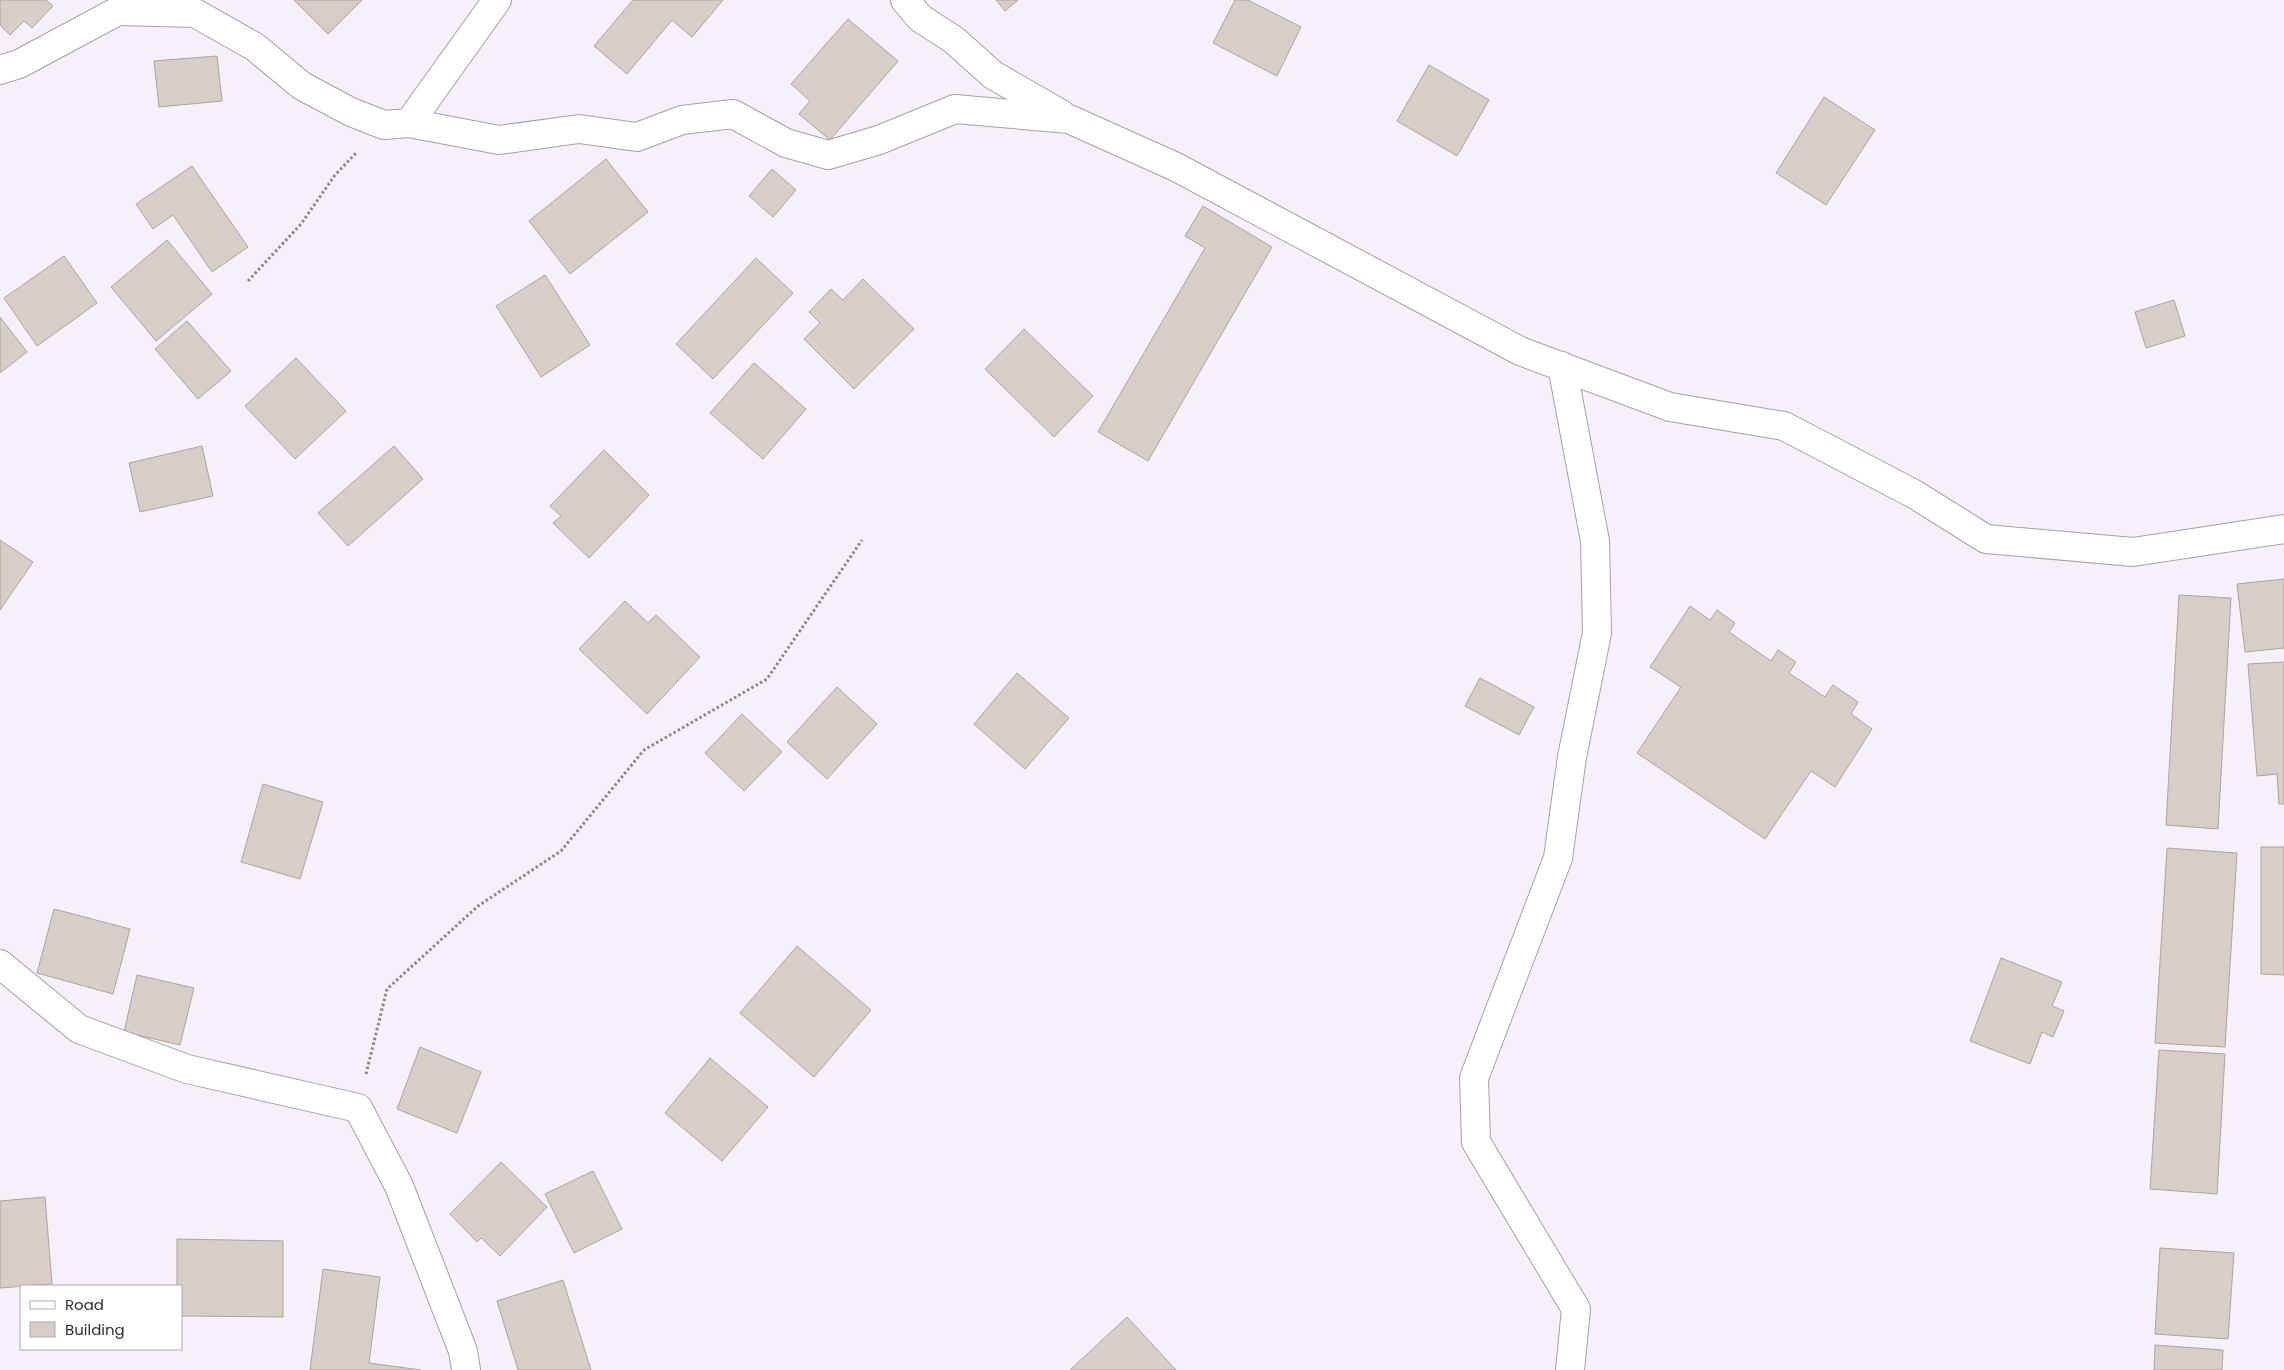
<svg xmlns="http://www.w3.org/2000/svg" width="2284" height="1370" viewBox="0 0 2284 1370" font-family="Poppins,sans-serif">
	<rect width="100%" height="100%" fill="#f5f0f9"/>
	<!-- building -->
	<g fill="#d7cec7" stroke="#ada49e">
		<path d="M0,0H46L53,6L32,28L24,21L10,35L0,25Z"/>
		<path d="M294,0H362L328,34Z"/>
		<path d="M633,0H723L692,37L672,20L627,74L594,46Z"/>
		<path d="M996,0H1018L1005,11Z"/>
		<path d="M1235,0H1248L1301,27L1277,76L1213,43Z"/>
		<path d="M848,19L898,61L830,140L799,114L810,101L791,84Z"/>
		<path d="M217,56L222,101L159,107L154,61Z"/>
		<path d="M1429,65L1489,100L1457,156L1397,121Z"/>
		<path d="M1824,97L1875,130L1826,205L1776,173Z"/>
		<path d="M606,159L648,212L570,274L529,221Z"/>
		<path d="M192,166L248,247L212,272L173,215L153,229L136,204Z"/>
		<path d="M772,169L796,190L773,217L749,196Z"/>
		<path d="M1203,206L1272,247L1148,461L1098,432L1205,248L1185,236Z"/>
		<path d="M167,240L212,294L156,341L111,287Z"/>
		<path d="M64,256L97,303L37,346L4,298Z"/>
		<path d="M756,258L793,293L713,379L676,344Z"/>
		<path d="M545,275L590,345L541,377L496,306Z"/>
		<path d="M863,279L914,329L854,389L804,339L820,323L809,312L831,289L843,300Z"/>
		<path d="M2174,300L2185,336L2146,348L2135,312Z"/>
		<path d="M0,317L27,352L0,373Z"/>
		<path d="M187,321L231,371L198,399L155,349Z"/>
		<path d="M1024,329L1093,396L1054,437L985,369Z"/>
		<path d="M296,358L346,411L295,459L245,406Z"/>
		<path d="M754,363L806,409L763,459L710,413Z"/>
		<path d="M202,446L213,496L140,512L129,463Z"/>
		<path d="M394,446L423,479L348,546L318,513Z"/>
		<path d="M604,450L649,495L589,558L553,523L561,516L550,506Z"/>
		<path d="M0,540L33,562L0,610Z"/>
		<path d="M2284,579V648L2245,652L2237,584Z"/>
		<path d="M2179,595L2231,598L2218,829L2166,825Z"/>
		<path d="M625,601L648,623L656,615L700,657L647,714L579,649Z"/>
		<path d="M1690,606L1710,620L1717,610L1735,623L1729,632L1771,661L1778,650L1796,662L1789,673L1825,697L1833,685L1858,702L1851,714L1872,729L1835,787L1811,771L1765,839L1637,753L1681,687L1650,667Z"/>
		<path d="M2284,662V804H2279L2277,774L2257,776L2248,664Z"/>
		<path d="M1017,673L1069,718L1025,769L974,724Z"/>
		<path d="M1480,678L1534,707L1519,735L1465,706Z"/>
		<path d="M837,687L877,724L827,779L787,742Z"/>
		<path d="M742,714L782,752L744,791L705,753Z"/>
		<path d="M263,784L323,802L300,879L241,862Z"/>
		<path d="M2261,847H2284V975L2261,974Z"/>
		<path d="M2167,848L2237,853L2225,1047L2155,1043Z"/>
		<path d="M54,909L130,929L113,994L37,973Z"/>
		<path d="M797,946L871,1010L814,1077L740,1013Z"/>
		<path d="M2001,958L2062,982L2052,1006L2064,1011L2053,1037L2042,1032L2030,1064L1970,1041Z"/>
		<path d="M137,975L194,988L180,1045L124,1032Z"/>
		<path d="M420,1047L481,1072L457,1133L397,1109Z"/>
		<path d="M2159,1050L2225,1054L2217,1194L2150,1189Z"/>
		<path d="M710,1058L768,1107L722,1161L665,1113Z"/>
		<path d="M501,1162L547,1207L500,1256L481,1238L477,1242L450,1214Z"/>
		<path d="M593,1171L622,1229L574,1253L545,1194Z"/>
		<path d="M45,1197L52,1284L0,1288V1201Z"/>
		<path d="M177,1239L283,1241V1317L181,1316V1286H177Z"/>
		<path d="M2160,1248L2234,1253L2228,1339L2155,1334Z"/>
		<path d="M323,1269L380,1277L369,1363L421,1370H310Z"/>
		<path d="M563,1280L591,1370H518L497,1301Z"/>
		<path d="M1127,1317L1176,1370H1070Z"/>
		<path d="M2155,1345L2223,1350L2222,1370H2154Z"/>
	</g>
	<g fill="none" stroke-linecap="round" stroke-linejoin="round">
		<!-- minor casing -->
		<g stroke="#a5a0a9" stroke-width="30">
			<g id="minor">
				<path d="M905,0L920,18L954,40L993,75L1061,114"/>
				<path d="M118,11L195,13L255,47L302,86L351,112L384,125L409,123L499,140L579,129L637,137L682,120L733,114L786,143L828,155L879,140L955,109L1069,119L1176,167L1520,351L1670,407L1784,426L1914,494L1986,539L2133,552L2284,529"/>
				<path d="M0,70L19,64L118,11L132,0"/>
				<path d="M409,123L497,0"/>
				<path d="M1562,366L1595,541L1597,633L1572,757L1558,858L1474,1078L1476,1142L1576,1309L1570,1370"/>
				<path d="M0,964L79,1029L187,1069L358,1108L399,1186L463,1351L466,1370"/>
			</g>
		</g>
		<!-- path -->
		<g stroke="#8b878d" stroke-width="3" stroke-dasharray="2.5 2.5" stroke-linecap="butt">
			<path d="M248,281L301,224L335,175L357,152"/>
			<path d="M366,1074L387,989L478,906L561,851L644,750L767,679L862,540"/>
		</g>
		<!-- minor -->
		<use href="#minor" stroke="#fff" stroke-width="28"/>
	</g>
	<!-- legend -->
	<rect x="20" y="1285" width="162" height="65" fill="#ffffff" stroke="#ababac"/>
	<rect x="30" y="1301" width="25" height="8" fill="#ffffff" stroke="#ababac"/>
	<text x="65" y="1310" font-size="15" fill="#2e2c2f">Road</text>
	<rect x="30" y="1322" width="25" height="15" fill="#d7cec7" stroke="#ababac"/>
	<text x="65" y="1335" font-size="15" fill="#2e2c2f">Building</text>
</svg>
